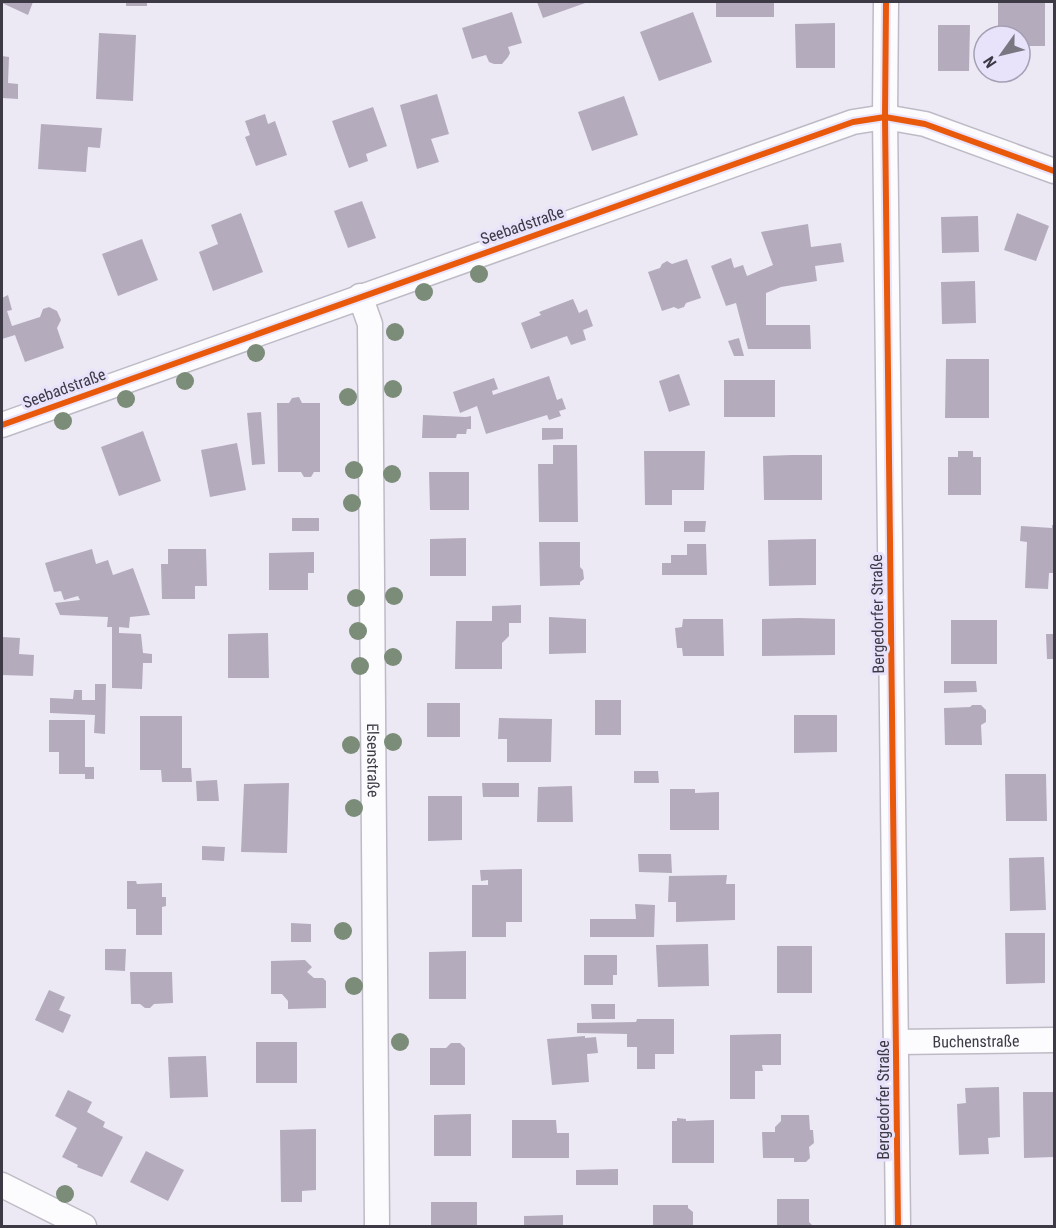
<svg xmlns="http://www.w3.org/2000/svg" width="1056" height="1228" viewBox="0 0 1056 1228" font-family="'Roboto Condensed',sans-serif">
	<rect width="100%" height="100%" fill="#ece9f5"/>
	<!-- building -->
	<g fill="#b4abbd">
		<path d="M2,2H33L28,15L2,3Z"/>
		<rect x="126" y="2" width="21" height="4"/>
		<path d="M537,2H588L543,18Z"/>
		<rect x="716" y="2" width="58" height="15"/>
		<path d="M998,2H1045V46H1020V36H998Z"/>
		<path d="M512,12L522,43L508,47L510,53L508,57L502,64H494L489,62L486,55L472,59L462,28Z"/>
		<path d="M693,12L712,62L659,81L640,32Z"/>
		<path d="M835,23V68H796L795,24Z"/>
		<path d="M938,25H970L969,71H938Z"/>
		<path d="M99,33L136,35L133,101L96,99Z"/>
		<path d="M2,56L9,57L8,83L18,84V99L2,98Z"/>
		<path d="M437,94L449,134L431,139L439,162L417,169L400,105Z"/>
		<path d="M624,96L638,135L592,151L578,112Z"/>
		<path d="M373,107L387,146L366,154L368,161L349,168L332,121Z"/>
		<path d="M265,114L268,124L275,121L287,155L256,166L245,137L250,135L245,121Z"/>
		<path d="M41,124L102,128L100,148L88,147L86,172L38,169Z"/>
		<path d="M362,201L376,238L348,248L334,211Z"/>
		<path d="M241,213L263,272L213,291L199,252L218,244L211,225Z"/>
		<path d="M1017,213L1049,226L1036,261L1004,250Z"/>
		<path d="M978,216L979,252L942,253L941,217Z"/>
		<path d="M808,224L811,247L841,243L844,262L815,266L817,281L781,287L766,293V325H810L811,349H748L736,303L726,306L711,266L731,258L734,268L743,265L747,276L773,265L761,232Z"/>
		<path d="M142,239L158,280L118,296L102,254Z"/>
		<path d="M687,259L701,298L686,303L684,307L678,309L674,307L662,311L648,272L660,268L662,264L667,261L672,264Z"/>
		<path d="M975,281L976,323L942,324L941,282Z"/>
		<path d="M8,295L12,310L7,311L12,326L40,317L43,309L49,307L57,311L61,320L57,328L64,348L25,362L15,335L2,339V298Z"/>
		<path d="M573,299L579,313L587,309L593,326L583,330L586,340L571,345L567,336L531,349L521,323L541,315L539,312Z"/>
		<path d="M739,338L744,356H734L728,341Z"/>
		<path d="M946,359H989V418H945Z"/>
		<path d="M679,374L690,405L669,412L659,381Z"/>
		<path d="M549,376L557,400L562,398L566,409L559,411L561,416L549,420L547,415L486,434L477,406L460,413L453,392L494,378L498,389L492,391L493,395Z"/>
		<rect x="724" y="380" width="51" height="37"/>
		<path d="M299,397L302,403H320V472H314L311,477H304L301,472H278L277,403H289L292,398Z"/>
		<path d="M261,412L265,464L252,465L247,413Z"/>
		<path d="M423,415L466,417L471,416V429H467L466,434H457L456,438H422Z"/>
		<path d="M542,428H563V439L542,440Z"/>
		<path d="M143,431L161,481L119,496L101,447Z"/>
		<path d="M237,443L246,490L210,497L201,450Z"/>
		<path d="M553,445H577L578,522H539L538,464H553Z"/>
		<path d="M644,451H705L704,490H672V505H645Z"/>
		<path d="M958,451H973V457H981V495H948V457H958Z"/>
		<path d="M792,455H822V500H764L763,456Z"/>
		<path d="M429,472H469V510H430Z"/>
		<rect x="292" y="518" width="27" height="13"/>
		<path d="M684,521H706L705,532H684Z"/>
		<path d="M1052,525H1054V573H1049L1048,589L1025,588L1027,542L1020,541L1021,526L1052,528Z"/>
		<path d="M466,538V576H430V539Z"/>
		<path d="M816,539V585L769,586L768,540Z"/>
		<path d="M539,542H580V567L583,570L584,579L580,582V585L540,586Z"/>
		<path d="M687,544H706L707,575H662V563H671V555H687Z"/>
		<path d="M92,549L96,564L108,560L113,575L133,568L150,615L130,617L129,628L119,627V633L141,634L143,653L152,654V663H143L142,689L112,688V627H107L108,617L60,615L55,603L80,600L78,596L64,600L61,591L54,592L45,563Z"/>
		<path d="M168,549H206L207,586H195V599H162L161,564H168Z"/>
		<path d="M314,552V573H308V590H269V553Z"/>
		<path d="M521,605V623H509V636L502,643V669H455L456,621H492V606Z"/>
		<path d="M549,617L586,619V653L549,654Z"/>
		<path d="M798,618L835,619V655L762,656V619Z"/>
		<path d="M683,619H723L724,656H683L682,648H677L675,628L682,627Z"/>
		<rect x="951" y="620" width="46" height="44"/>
		<path d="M268,633L269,678H228V634Z"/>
		<path d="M1046,634H1054V659H1047Z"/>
		<path d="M2,637L20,638L19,654L34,655L33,676L2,675Z"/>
		<path d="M944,681H976L977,692L944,693Z"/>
		<path d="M95,684H106L105,734L94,733L95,715L50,713V698L73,699L74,690H82V700H95Z"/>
		<rect x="595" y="700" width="26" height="35"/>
		<rect x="427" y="703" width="33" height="34"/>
		<path d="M972,705H981L986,710V722L981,725L982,745H945L944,708L970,707Z"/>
		<path d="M794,715H837V752L794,753Z"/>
		<path d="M140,716H182V768H191L192,782H162L161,770H140Z"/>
		<path d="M499,718L552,719L551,762H507V739H498Z"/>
		<path d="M49,720H85V767H94V779H85V774H59V752H49Z"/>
		<path d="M634,771H658L659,783H634Z"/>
		<path d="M1005,774H1046L1047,821H1006Z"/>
		<path d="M217,780L219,801H197L196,781Z"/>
		<path d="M289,783L287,853L241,852L244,784Z"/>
		<path d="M482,783H519V797H483Z"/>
		<path d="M572,786L573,822H537L538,787Z"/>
		<path d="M670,789H695V793L719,792V830H670Z"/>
		<path d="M428,796H462V840L428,841Z"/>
		<path d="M202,846L225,847L224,861L202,860Z"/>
		<path d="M638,854H671L672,873L639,872Z"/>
		<path d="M1044,857L1046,910L1010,911L1009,858Z"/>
		<path d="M522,869V922H506V937H472V885H488V880L481,881L480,870Z"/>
		<path d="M727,875L726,884H735V920L676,922V902H668L669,876Z"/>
		<path d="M127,881H136L137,884L162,883V897H166V906L162,907V935H136V909H127Z"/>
		<path d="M635,904L655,905L654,937H590V919H636Z"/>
		<path d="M291,923L311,924V942H291Z"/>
		<path d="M1005,933H1045V983L1006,984Z"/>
		<path d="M708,944L709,986L658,987L656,945Z"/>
		<rect x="777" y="946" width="35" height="47"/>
		<path d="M105,949H126L125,971L105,970Z"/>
		<path d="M466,951V999H429V952Z"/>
		<path d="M584,955H617V975H613V985H584Z"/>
		<path d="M305,960L312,967L307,972L314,978H323L326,981V1008L288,1009V1001L282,994H271V961Z"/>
		<path d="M130,972H172L173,1003L154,1004L150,1008H145L140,1004H131Z"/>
		<path d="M49,990L65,997L59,1010L71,1015L63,1033L35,1020Z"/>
		<path d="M591,1004H615V1019H592Z"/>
		<path d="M637,1019H674V1054H655V1069H637V1047H627V1034L577,1033V1023L636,1022Z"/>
		<path d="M781,1034V1065H762L763,1071H755V1099H730V1035Z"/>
		<path d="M585,1036V1038L596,1037L598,1053L587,1054L589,1082L552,1085L547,1039Z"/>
		<rect x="256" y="1042" width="41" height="41"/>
		<path d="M451,1043H460L465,1048V1085H430V1048H446Z"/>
		<path d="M206,1056L208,1097L170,1098L168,1057Z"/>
		<path d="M999,1087L1000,1137L988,1138L989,1154L959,1155L957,1104L966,1103L965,1088Z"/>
		<path d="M68,1090L92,1102L87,1112L105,1122L103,1127L123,1137L102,1177L77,1167L78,1165L62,1157L77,1128L55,1116Z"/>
		<path d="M1023,1092H1054V1157L1024,1158Z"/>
		<path d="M471,1114V1156H434V1115Z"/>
		<path d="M781,1115H809L810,1130H813L814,1143L809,1147L810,1158L806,1162H794V1158H763L762,1132H775V1127L781,1121Z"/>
		<path d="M677,1118L686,1119V1121L714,1120V1163H672V1121H677Z"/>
		<path d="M512,1120H556L557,1133H569V1158H512Z"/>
		<path d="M316,1129V1190L302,1191V1202H281L280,1130Z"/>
		<path d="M146,1151L184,1170L168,1201L130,1182Z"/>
		<path d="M618,1169V1185H576V1170Z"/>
		<path d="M777,1199H809V1222L813,1226H777Z"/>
		<rect x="431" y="1202" width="46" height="24"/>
		<path d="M653,1205H688V1208L693,1212V1226H653Z"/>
		<path d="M563,1215V1226H524V1216Z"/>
	</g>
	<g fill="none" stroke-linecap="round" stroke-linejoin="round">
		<!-- minor casing -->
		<g stroke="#bebbc6" stroke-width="27">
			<g id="minor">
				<path d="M886,2L885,117L898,1226"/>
				<path id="s1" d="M360,296L370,324L377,1226"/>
				<path d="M2,425L853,122L885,117L925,124L1054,171"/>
				<path id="s2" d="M896,1042L1054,1040"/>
				<path d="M2,1185L84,1226"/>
			</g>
		</g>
		<!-- minor -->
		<use href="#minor" stroke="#fcfcfe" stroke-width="24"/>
		<!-- cycleway casing -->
		<g stroke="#e8e3fb" stroke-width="10">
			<g id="cycleway">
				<path d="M886,2L885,117L898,1226"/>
				<path d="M2,425L853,122L885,117L925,124L1054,171"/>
			</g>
		</g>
		<!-- cycleway -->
		<use href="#cycleway" stroke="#e8590c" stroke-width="6"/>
	</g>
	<!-- trees -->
	<g fill="#7b8c79">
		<circle cx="479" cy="274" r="9"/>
		<circle cx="424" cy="292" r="9"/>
		<circle cx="395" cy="332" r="9"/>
		<circle cx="256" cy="353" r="9"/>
		<circle cx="185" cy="381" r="9"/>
		<circle cx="393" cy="389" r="9"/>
		<circle cx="348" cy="397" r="9"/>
		<circle cx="126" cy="399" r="9"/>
		<circle cx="63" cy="421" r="9"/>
		<circle cx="354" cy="470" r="9"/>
		<circle cx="392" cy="474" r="9"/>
		<circle cx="352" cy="503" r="9"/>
		<circle cx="394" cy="596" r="9"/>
		<circle cx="356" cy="598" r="9"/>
		<circle cx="358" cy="631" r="9"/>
		<circle cx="393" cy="657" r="9"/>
		<circle cx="360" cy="666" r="9"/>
		<circle cx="393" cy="742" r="9"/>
		<circle cx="351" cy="745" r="9"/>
		<circle cx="354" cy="808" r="9"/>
		<circle cx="343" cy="931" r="9"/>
		<circle cx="354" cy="986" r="9"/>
		<circle cx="400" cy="1042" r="9"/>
		<circle cx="65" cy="1194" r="9"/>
	</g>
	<g text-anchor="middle" stroke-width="6" stroke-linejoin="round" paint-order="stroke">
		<!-- street labels -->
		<g font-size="16" fill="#3d3a46" stroke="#e8e3fb">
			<text transform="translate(522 225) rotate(-19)" y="6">Seebadstraße</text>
			<text transform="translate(64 388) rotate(-20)" y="6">Seebadstraße</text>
			<text transform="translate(877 614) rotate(-91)" y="6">Bergedorfer Straße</text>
			<text dy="6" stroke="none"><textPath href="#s1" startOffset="466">Elsenstraße</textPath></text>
			<text dy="6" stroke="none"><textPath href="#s2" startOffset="80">Buchenstraße</textPath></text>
			<text transform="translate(883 1100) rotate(-90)" y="6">Bergedorfer Straße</text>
		</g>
	</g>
	<!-- border -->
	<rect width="1056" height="1228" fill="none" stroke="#3d3a46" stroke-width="6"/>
	<!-- north arrow -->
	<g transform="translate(1002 54) rotate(236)"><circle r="28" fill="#e8e3fb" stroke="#a49fb3" stroke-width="1.5"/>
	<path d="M0-4.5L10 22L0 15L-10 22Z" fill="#7a7783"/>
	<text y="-9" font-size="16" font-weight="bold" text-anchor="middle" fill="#3d3a46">N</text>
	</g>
</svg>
